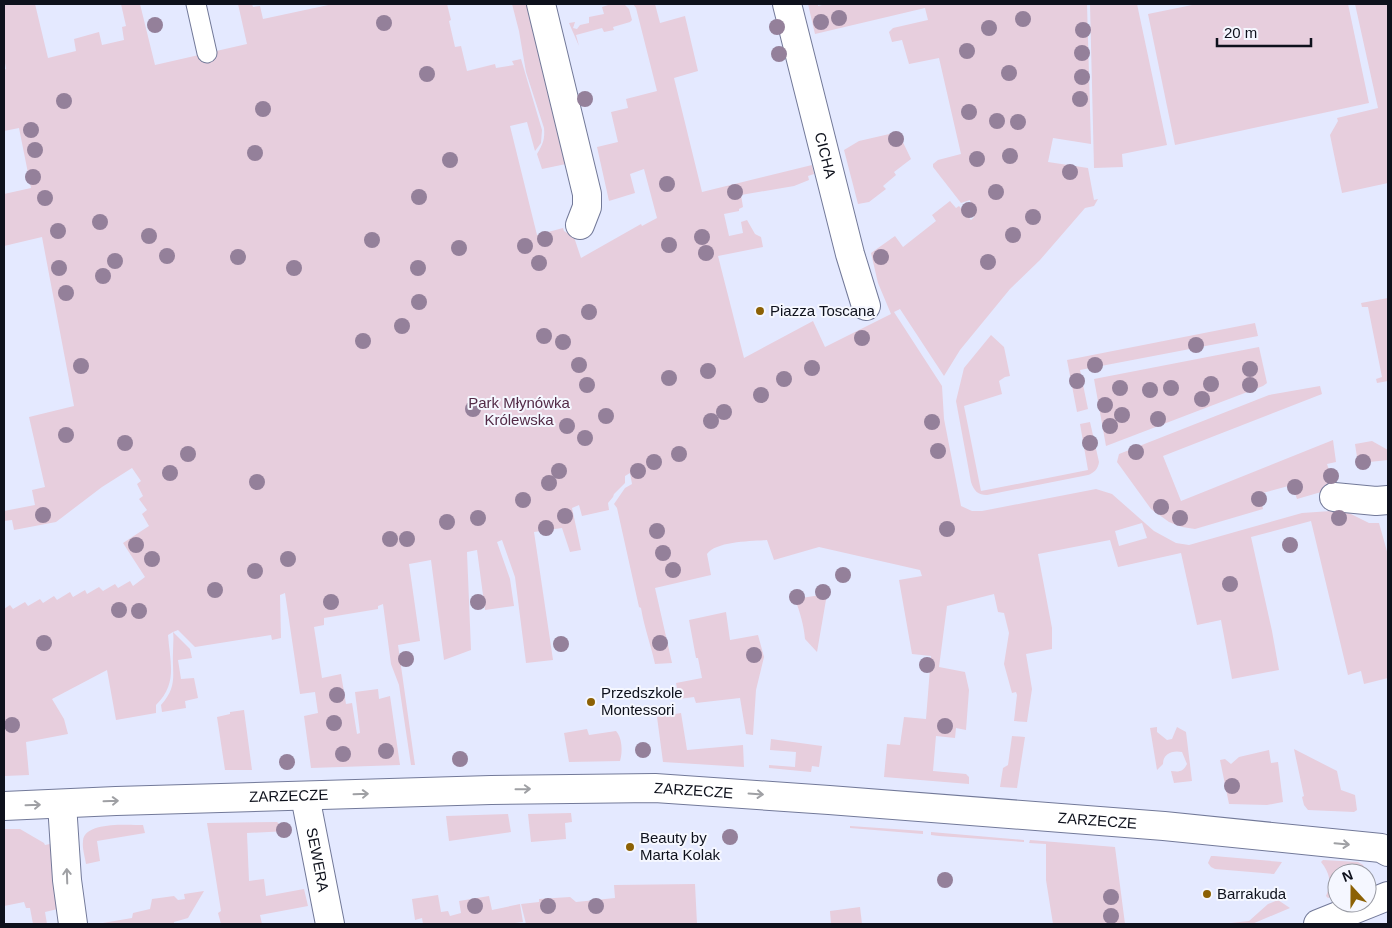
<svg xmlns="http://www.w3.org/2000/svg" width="1392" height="928" viewBox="0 0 1392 928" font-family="Arial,sans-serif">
	<rect width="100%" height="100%" fill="#e4e9ff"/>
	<!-- green -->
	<g fill="#e7cedd" fill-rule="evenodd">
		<path d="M4,4H35L48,58L76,51L74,39L99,32L102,45L124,40L122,27L126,26L121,4H140L155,65L247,44L238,4H252L253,7L260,6L263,19L333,4H447L451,20L449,21L455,47L461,46L467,71L495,64L496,68L514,65L512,61L521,59L542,130L541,143L535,151L527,122L510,126L537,235L563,228L564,231L574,237L581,258L641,224L642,226L657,218L644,169L630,174L635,193L609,201L597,147L618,142L611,112L628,108L626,99L657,91L636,8L633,4H655L660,23L685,16L698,71L674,78L702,192L812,165L814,174L808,176L809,180L794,186L741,195L743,207L739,209V211L724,214L729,236L743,233L741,222L747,220L755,234L761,237L763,247L718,256L744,358L813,321L825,347L891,314L878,283L871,253L895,236L903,247L936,221L932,215L950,201L956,208L959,206L971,220L974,217L970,200L961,203L933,167V164L938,160L961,154L939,58L909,64L902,40L892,42L889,32L893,28L928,20L925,8L815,34L808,4H818V6L826,4H1087L1091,144L1053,138L1048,162L1088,168L1094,200L1098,199L1094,206L1085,208L1040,260L1010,289L960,350L944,376L900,309L894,312L942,386L944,419L961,506L972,511H982L1096,489L1112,494L1154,531L1176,543L1189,545L1302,513L1331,511L1338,514L1347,512L1369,523H1379L1388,555V678L1364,684L1361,671L1348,675L1311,521L1251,537L1272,631L1279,670L1232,679L1221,620L1197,625L1181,553L1118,567L1110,540L1038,554L1052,628V649L1026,654L1032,689L1027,722L1014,721L1017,695L1016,692L1012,693L1004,664L1009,633L1004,613L998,612L994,594L947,606L939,667L965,672L969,690L966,730L956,728L955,738L936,736L933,771L966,774L969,777V784L884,777L887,744L900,745L904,717L926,719L931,656L912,654L899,580L922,576L920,570L819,547L774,560L767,540C752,541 716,541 707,554L711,575L655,588L672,663L655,664C651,645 644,627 641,608L639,607L617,508L614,504L625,488L632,484L630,473L625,476V483L614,494L613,497L608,503L609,510L582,516L579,505L572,508L581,550L570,552L562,528L534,532L553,660L526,663L515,577L502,540L497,542L510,579L514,606L485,610L477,550L467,552L471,650L444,660L431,560L409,564L420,641L398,645L415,765H411L399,685L391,664L383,604L378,606V609L324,618V625L314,627L322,678L341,674L346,704L352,703L357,734L360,733L355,692L378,689L379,699L390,696L400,765L311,768L304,716L318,713L315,692L300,694L285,593L280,595L281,638L272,640L271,635L195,647L178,630L173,632L190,649L192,658L178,660L181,679L194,678L198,698L185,701L186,708L162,712L161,705C178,686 172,675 173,652C173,645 174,639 173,632L168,635C170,663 178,683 156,705V713L116,720L107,670L52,699L64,719L68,734L26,742L29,775L4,776V609L10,605L13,609L25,602L28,606L40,599L43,603L54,596L57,600L70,592L73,597L85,590L87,594L99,587L103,591L115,584L118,588L130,581L133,586L145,577L123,543L149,526L142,514L147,510L139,499L143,496L137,484L141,481L132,468L102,487L56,522L14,530L12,520L4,521V511L35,505L32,490L45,487L29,417L74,406L42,237L4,246V194L31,188L19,128L4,131V70L6,69L4,57ZM1142,523L1147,538L1119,546L1115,531Z"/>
		<path d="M512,4H527L566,164L542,169L537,154C543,144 545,139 544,128L526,72L519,31Z"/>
		<path d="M611,4L625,5L629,9L632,20L630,22L613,27L614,30L604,32L602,28L576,35L579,46L569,23L575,22L573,28L577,29L580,25L589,23V17L604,14L602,7Z"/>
		<path d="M1090,4H1137L1167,145L1122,154L1123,167L1094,168Z"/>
		<path d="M1197,4H1348L1369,103L1175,145L1148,14Z"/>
		<path d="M1355,4H1388V183L1342,193L1330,135L1338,121L1337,118L1378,108Z"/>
		<path d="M898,132L911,159L894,172L896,175L883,186L886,189L869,202L858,204L844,150L859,141Z"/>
		<path d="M1388,298V381L1377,383L1376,379L1382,377L1368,307H1362L1361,303Z"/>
		<path d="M1255,323L1258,336L1080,370L1088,409L1077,412L1067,360Z"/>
		<path d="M991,335L1004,347L1010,376L1005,377L999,381L1002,394L964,406L981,491L1088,470L1080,424L1090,422L1099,462C1098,469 1094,473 1088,475L987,495C978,495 974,491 971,482L956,401L964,368Z"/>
		<path d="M1259,347L1267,383L1263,386L1106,446L1094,379Z"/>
		<path d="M1320,386L1322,394L1163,456L1181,501L1333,440L1336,462L1327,464L1335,488L1297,499L1292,485L1259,494L1263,509L1195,529L1182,527L1169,522L1151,509L1117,462L1119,454L1269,395Z"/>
		<path d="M1372,441L1388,450V460L1360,463L1357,457L1355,444Z"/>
		<path d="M827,594L817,652L805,639C804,626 800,612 795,599Z"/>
		<path d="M726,612L730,640L758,635L764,657L756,690L753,735L746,734L740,698L696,703L694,697L679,699L676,683L702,678L698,658H696L689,620Z"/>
		<path d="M244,710L252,770H225L217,717L230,714V712Z"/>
		<path d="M681,713L687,750L743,745L744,767L663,762L657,717Z"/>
		<path d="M1157,727V732L1167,740L1172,739L1177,727L1186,732L1192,781L1174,783L1171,771C1179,772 1183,772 1187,764L1182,752C1173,750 1163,753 1163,764L1157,770L1150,728Z"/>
		<path d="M587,729L589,735L616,731C622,737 623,752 620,761L569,762L564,733Z"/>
		<path d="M1012,736L1025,737L1017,788L1000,787L1003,768L1008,765Z"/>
		<path d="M771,739L822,746L819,767L812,766L811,772L769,768V765L795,767L796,752L770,750Z"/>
		<path d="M1294,749L1337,771L1341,790L1355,795L1357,810L1354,812L1308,810L1304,805L1302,797L1304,796Z"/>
		<path d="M1269,750L1271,763L1278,762L1283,802L1267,805L1229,804L1220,760L1225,759L1231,764L1239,757Z"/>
		<path d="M571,813L572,822L565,823L566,839L531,842L528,814Z"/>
		<path d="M508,814L511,832L449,841L446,816Z"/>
		<path d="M277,822L288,831L247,833L249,881L264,879L266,896L304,889L308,906L260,915L262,924H221L218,913L221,911L207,823Z"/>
		<path d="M143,825L145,833L97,841L100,861L86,864C85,857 82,848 83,841C84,821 129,825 143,825Z"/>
		<path d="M850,826L923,831V834L850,828Z"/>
		<path d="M4,829H20L44,843L45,845L50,844L62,908L45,912L47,924H33L30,908H26L24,902L4,906Z"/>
		<path d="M931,832L1024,840V842L939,836L931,835Z"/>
		<path d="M1030,840L1115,847L1125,924H1053L1046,880V844L1029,843Z"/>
		<path d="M1211,856H1214L1282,862L1274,874L1215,869L1211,867L1208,863Z"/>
		<path d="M1323,860L1358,862L1363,865L1367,873H1337V895L1328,898L1326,896C1332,883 1330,873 1321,862Z"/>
		<path d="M695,884L697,924H526L521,904L539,902V899L570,897L576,902L615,898L614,885Z"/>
		<path d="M204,891L188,918L174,922V924H97L132,918L133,913L150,909L152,899L174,896L178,900L185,899L184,894Z"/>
		<path d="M438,895L441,912L448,911L450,916L461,913L459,901L489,896L492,910L520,904L523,922L515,923V924H423L422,918L415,920L412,899Z"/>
		<path d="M1278,900L1290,908L1252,924H1222L1249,921L1268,904Z"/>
		<path d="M860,907L862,924H831L830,911Z"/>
	</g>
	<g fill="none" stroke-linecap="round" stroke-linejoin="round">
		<!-- service casing -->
		<g stroke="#727999" stroke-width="21">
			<path id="service" d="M196,4L207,53"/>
		</g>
		<!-- minor casing -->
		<g stroke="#727999" stroke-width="30">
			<g id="minor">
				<path d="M541,4L587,194V207L580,225"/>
				<path id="s1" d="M787,4L850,254L866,306"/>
				<path d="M1334,497L1376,501L1388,500"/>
				<path id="s2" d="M305,796L330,924"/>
				<path d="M62,804L67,880L73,924"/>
				<path id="s3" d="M4,806L116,801L491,790L655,788L829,800L1164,826L1381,848L1388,852"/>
				<path d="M1318,924L1388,896"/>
			</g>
		</g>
		<!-- service -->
		<use href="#service" stroke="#fff" stroke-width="19"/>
		<!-- minor -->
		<use href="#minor" stroke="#fff" stroke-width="28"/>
	</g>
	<!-- trees -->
	<g fill="#94809a">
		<circle cx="839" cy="18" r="8"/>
		<circle cx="1023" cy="19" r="8"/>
		<circle cx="821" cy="22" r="8"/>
		<circle cx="384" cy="23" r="8"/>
		<circle cx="155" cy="25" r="8"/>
		<circle cx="777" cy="27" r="8"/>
		<circle cx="989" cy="28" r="8"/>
		<circle cx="1083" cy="30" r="8"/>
		<circle cx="967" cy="51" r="8"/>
		<circle cx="1082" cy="53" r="8"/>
		<circle cx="779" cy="54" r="8"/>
		<circle cx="1009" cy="73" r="8"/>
		<circle cx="427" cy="74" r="8"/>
		<circle cx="1082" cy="77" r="8"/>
		<circle cx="585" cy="99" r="8"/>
		<circle cx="1080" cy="99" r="8"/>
		<circle cx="64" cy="101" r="8"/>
		<circle cx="263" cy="109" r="8"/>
		<circle cx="969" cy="112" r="8"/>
		<circle cx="997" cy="121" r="8"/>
		<circle cx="1018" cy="122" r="8"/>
		<circle cx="31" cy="130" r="8"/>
		<circle cx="896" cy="139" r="8"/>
		<circle cx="35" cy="150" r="8"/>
		<circle cx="255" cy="153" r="8"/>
		<circle cx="1010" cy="156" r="8"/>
		<circle cx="977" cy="159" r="8"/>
		<circle cx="450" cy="160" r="8"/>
		<circle cx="1070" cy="172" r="8"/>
		<circle cx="33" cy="177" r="8"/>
		<circle cx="667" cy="184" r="8"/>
		<circle cx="735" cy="192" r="8"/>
		<circle cx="996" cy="192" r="8"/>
		<circle cx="419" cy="197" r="8"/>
		<circle cx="45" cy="198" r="8"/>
		<circle cx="969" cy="210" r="8"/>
		<circle cx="1033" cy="217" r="8"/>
		<circle cx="100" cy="222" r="8"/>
		<circle cx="58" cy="231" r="8"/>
		<circle cx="1013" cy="235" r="8"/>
		<circle cx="149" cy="236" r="8"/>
		<circle cx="702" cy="237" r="8"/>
		<circle cx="545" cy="239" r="8"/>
		<circle cx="372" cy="240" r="8"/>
		<circle cx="669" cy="245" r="8"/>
		<circle cx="525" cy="246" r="8"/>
		<circle cx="459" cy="248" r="8"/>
		<circle cx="706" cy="253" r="8"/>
		<circle cx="167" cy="256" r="8"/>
		<circle cx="238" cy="257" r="8"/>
		<circle cx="881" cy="257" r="8"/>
		<circle cx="115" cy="261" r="8"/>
		<circle cx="988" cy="262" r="8"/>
		<circle cx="539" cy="263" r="8"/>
		<circle cx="59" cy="268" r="8"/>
		<circle cx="294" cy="268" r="8"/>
		<circle cx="418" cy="268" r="8"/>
		<circle cx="103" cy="276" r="8"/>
		<circle cx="66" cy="293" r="8"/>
		<circle cx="419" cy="302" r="8"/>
		<circle cx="589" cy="312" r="8"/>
		<circle cx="402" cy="326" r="8"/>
		<circle cx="544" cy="336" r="8"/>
		<circle cx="862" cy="338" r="8"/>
		<circle cx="363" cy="341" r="8"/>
		<circle cx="563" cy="342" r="8"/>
		<circle cx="1196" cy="345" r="8"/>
		<circle cx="579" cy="365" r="8"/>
		<circle cx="1095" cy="365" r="8"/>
		<circle cx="81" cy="366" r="8"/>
		<circle cx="812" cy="368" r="8"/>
		<circle cx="1250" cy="369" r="8"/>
		<circle cx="708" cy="371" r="8"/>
		<circle cx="669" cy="378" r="8"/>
		<circle cx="784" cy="379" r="8"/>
		<circle cx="1077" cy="381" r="8"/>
		<circle cx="1211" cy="384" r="8"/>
		<circle cx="587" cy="385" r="8"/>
		<circle cx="1250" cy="385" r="8"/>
		<circle cx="1120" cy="388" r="8"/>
		<circle cx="1171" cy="388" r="8"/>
		<circle cx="1150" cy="390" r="8"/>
		<circle cx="761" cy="395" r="8"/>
		<circle cx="1202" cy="399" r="8"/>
		<circle cx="1105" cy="405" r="8"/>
		<circle cx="473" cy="409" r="8"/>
		<circle cx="724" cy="412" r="8"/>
		<circle cx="1122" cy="415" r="8"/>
		<circle cx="606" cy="416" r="8"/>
		<circle cx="1158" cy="419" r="8"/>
		<circle cx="711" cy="421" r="8"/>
		<circle cx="932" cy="422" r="8"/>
		<circle cx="567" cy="426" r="8"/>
		<circle cx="1110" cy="426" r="8"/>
		<circle cx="66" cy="435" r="8"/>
		<circle cx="585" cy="438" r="8"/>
		<circle cx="125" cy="443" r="8"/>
		<circle cx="1090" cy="443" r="8"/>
		<circle cx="938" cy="451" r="8"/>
		<circle cx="1136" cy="452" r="8"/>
		<circle cx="188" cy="454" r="8"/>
		<circle cx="679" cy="454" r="8"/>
		<circle cx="654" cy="462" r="8"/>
		<circle cx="1363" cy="462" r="8"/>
		<circle cx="559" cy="471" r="8"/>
		<circle cx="638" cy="471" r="8"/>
		<circle cx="170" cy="473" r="8"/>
		<circle cx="1331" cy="476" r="8"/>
		<circle cx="257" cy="482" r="8"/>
		<circle cx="549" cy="483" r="8"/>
		<circle cx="1295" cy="487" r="8"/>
		<circle cx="1259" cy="499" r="8"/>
		<circle cx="523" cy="500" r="8"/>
		<circle cx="1161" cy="507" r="8"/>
		<circle cx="43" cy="515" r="8"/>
		<circle cx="565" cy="516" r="8"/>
		<circle cx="478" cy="518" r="8"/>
		<circle cx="1180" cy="518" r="8"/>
		<circle cx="1339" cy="518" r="8"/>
		<circle cx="447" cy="522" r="8"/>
		<circle cx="546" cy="528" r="8"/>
		<circle cx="947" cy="529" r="8"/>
		<circle cx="657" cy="531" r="8"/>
		<circle cx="390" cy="539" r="8"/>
		<circle cx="407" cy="539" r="8"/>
		<circle cx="136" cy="545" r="8"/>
		<circle cx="1290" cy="545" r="8"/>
		<circle cx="663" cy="553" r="8"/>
		<circle cx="152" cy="559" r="8"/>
		<circle cx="288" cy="559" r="8"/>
		<circle cx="673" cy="570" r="8"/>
		<circle cx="255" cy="571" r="8"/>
		<circle cx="843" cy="575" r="8"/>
		<circle cx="1230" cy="584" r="8"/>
		<circle cx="215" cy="590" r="8"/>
		<circle cx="823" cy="592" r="8"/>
		<circle cx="797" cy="597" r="8"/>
		<circle cx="331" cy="602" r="8"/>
		<circle cx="478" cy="602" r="8"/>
		<circle cx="119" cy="610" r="8"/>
		<circle cx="139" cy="611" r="8"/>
		<circle cx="44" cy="643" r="8"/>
		<circle cx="660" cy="643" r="8"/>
		<circle cx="561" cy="644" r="8"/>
		<circle cx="754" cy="655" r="8"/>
		<circle cx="406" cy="659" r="8"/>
		<circle cx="927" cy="665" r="8"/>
		<circle cx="337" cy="695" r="8"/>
		<circle cx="334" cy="723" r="8"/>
		<circle cx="12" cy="725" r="8"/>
		<circle cx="945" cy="726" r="8"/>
		<circle cx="643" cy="750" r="8"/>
		<circle cx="386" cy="751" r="8"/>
		<circle cx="343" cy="754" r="8"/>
		<circle cx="460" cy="759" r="8"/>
		<circle cx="287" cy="762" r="8"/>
		<circle cx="1232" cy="786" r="8"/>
		<circle cx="284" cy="830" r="8"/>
		<circle cx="730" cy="837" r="8"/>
		<circle cx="945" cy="880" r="8"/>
		<circle cx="1111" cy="897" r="8"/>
		<circle cx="475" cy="906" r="8"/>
		<circle cx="548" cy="906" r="8"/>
		<circle cx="596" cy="906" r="8"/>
		<circle cx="1111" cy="916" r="8"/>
	</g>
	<!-- one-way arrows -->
	<defs><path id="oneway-shaft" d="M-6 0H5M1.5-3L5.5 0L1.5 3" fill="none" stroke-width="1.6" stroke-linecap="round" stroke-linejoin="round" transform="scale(1.25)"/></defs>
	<g stroke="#9fa0a4">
		<use href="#oneway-shaft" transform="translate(523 789) rotate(-1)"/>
		<use href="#oneway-shaft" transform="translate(361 794) rotate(-2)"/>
		<use href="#oneway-shaft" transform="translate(756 794) rotate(4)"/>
		<use href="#oneway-shaft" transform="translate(111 801) rotate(-2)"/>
		<use href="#oneway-shaft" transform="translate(33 805) rotate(-2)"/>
		<use href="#oneway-shaft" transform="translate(1342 844) rotate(5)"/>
		<use href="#oneway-shaft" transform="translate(67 876) rotate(-92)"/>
	</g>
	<!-- markers -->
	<g fill="#8c6105" stroke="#f5f7ff" stroke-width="2">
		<circle cx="760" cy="311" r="5"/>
		<circle cx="591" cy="702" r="5"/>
		<circle cx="630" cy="847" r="5"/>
		<circle cx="1207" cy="894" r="5"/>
	</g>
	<g text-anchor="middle" stroke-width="4" stroke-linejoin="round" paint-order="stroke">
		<!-- street labels -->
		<g font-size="15" fill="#0e111c" stroke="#f5f7ff">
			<text dy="5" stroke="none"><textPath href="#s1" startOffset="156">CICHA</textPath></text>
			<text dy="5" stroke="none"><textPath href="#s3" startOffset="690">ZARZECZE</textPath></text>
			<text dy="5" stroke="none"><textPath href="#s3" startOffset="285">ZARZECZE</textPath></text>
			<text dy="5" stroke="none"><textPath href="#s3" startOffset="1095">ZARZECZE</textPath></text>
			<text dy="5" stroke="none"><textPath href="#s2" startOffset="65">SEWERA</textPath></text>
		</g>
		<!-- poi labels -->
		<g font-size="15" fill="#0e111c" stroke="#f5f7ff" text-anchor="start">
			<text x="770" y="316">Piazza Toscana</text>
			<text x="601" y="698">Przedszkole<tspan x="601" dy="17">Montessori</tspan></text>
			<text x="640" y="843">Beauty by<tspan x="640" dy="17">Marta Kolak</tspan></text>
			<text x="1217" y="899">Barrakuda</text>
		</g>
		<!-- park labels -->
		<g font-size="15" fill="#532b47" stroke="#f5f7ff">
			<text x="519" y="408">Park Młynówka<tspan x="519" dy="17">Królewska</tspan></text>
		</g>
	</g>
	<!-- border -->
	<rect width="1392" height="928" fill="none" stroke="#0e111c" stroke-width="10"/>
	<!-- north arrow -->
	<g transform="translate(1352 888) rotate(339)"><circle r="24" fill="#f5f7ff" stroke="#999ba4"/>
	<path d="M0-4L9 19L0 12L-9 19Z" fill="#8c6105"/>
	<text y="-8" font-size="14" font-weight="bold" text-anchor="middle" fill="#0e111c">N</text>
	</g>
	<!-- scale -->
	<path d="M1217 38v8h94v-8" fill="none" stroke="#0e111c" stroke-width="2.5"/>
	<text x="1224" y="38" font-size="15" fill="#0e111c" stroke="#f5f7ff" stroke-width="4" paint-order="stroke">20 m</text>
</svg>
